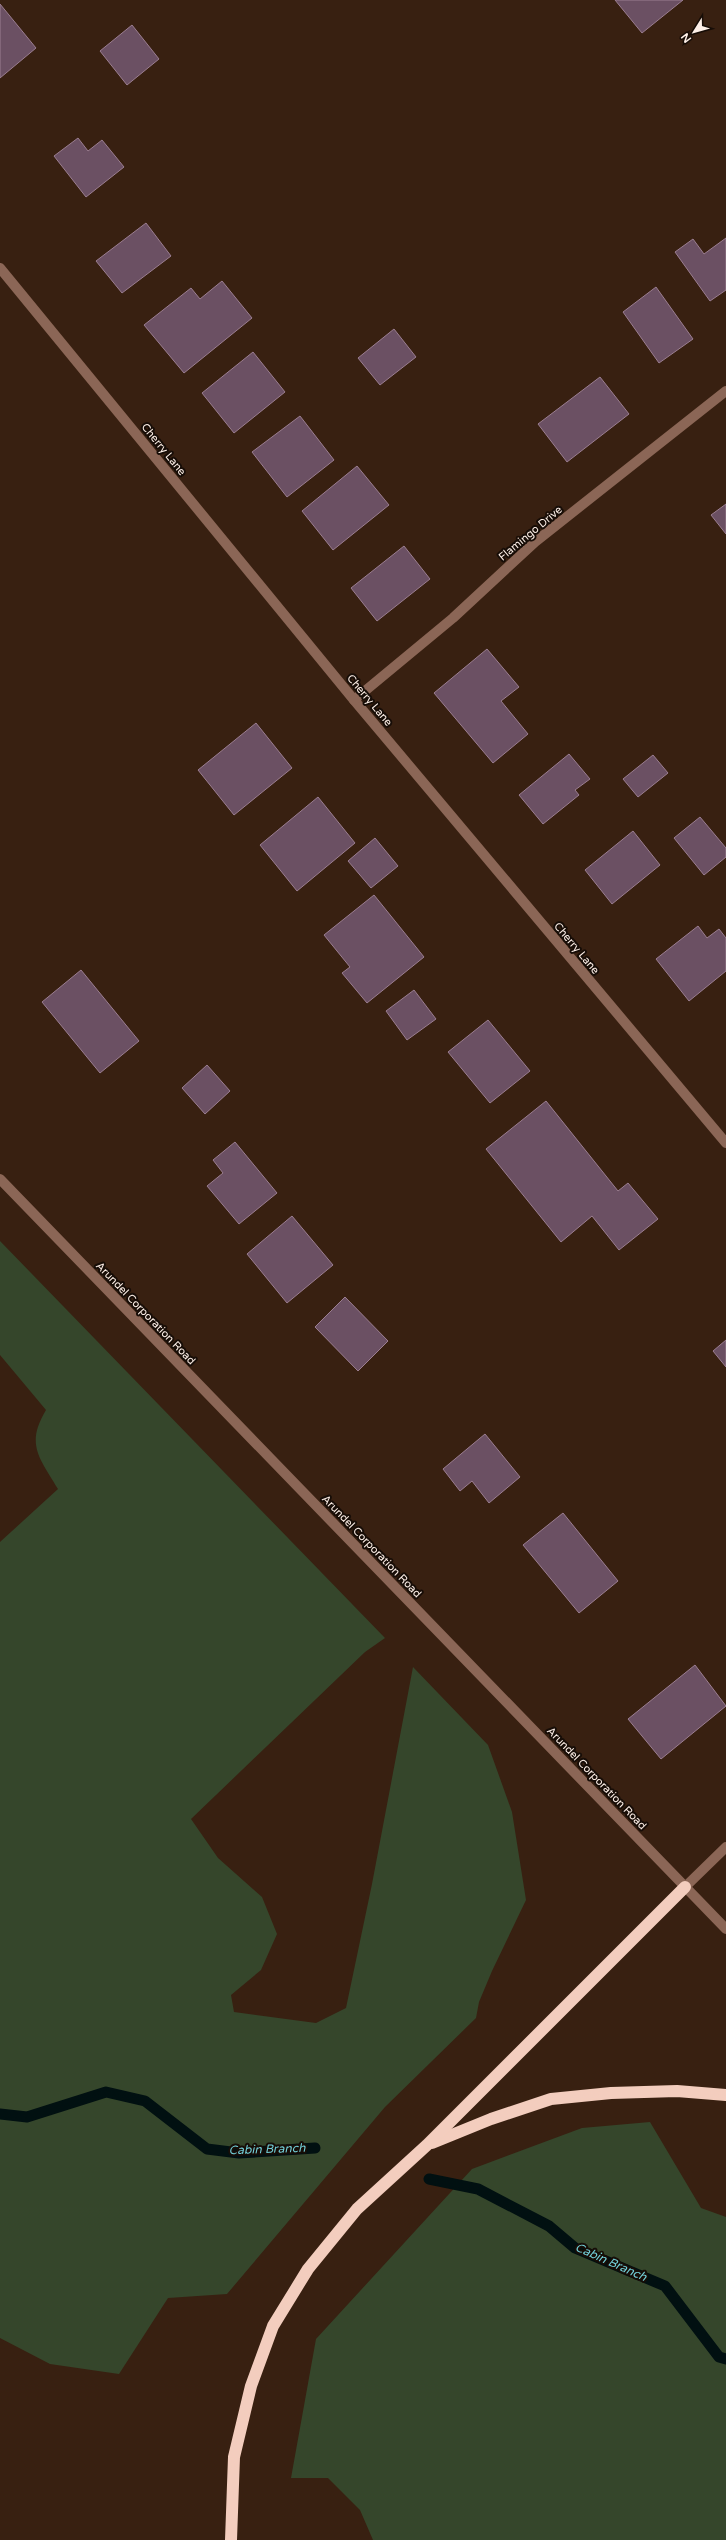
<svg xmlns="http://www.w3.org/2000/svg" width="726" height="2540" viewBox="0 0 726 2540" font-family="'Varela Round',sans-serif">
	<rect width="100%" height="100%" fill="#382011"/>
	<!-- green -->
	<g fill="#35462b">
		<path d="M0,1241L385,1638L365,1652L191,1819L218,1858L262,1897L277,1934L261,1970L231,1995L234,2012L316,2023L346,2008L372,1884L413,1667L488,1745L512,1812L526,1900L492,1971L479,2002L476,2018L385,2107L227,2294L168,2298L119,2374L50,2364L0,2338V1542L58,1489C40,1458 25,1445 46,1410L0,1355Z"/>
		<path d="M650,2122L701,2208L726,2217V2540H373L360,2510L328,2478H291L316,2339L472,2169L582,2128Z"/>
	</g>
	<g fill="none" stroke-linecap="round" stroke-linejoin="round">
		<!-- stream -->
		<g stroke="#011011" stroke-width="11">
			<path d="M0,2114L27,2117L106,2092L145,2101L207,2149L239,2153L315,2148"/>
			<path d="M429,2179L478,2189L549,2226L575,2248L665,2286L719,2357L726,2359"/>
		</g>
	</g>
	<!-- building -->
	<g fill="#6b5063" stroke="#9b7e91">
		<path d="M615,0H683L642,33Z"/>
		<path d="M0,4L36,48L0,78Z"/>
		<path d="M132,25L159,59L127,85L100,51Z"/>
		<path d="M78,138L88,151L102,140L124,167L86,197L54,156Z"/>
		<path d="M146,223L171,256L122,293L96,261Z"/>
		<path d="M726,238V290L710,301L675,252L693,239L704,254Z"/>
		<path d="M222,281L252,318L184,373L144,325L191,288L200,299Z"/>
		<path d="M656,287L693,339L659,363L623,312Z"/>
		<path d="M394,329L416,357L380,385L358,358Z"/>
		<path d="M253,352L285,392L234,433L202,393Z"/>
		<path d="M600,377L629,414L567,462L538,424Z"/>
		<path d="M300,416L334,460L287,497L252,452Z"/>
		<path d="M357,466L389,505L333,550L302,511Z"/>
		<path d="M726,504V534L711,515Z"/>
		<path d="M404,546L430,579L377,621L351,588Z"/>
		<path d="M487,649L519,687L501,701L528,734L493,763L434,693Z"/>
		<path d="M256,723L292,768L234,815L198,770Z"/>
		<path d="M569,754L590,779L575,790L579,795L543,824L519,795Z"/>
		<path d="M653,755L668,773L638,797L623,779Z"/>
		<path d="M318,797L355,843L297,891L260,845Z"/>
		<path d="M700,817L726,848V857L704,875L674,838Z"/>
		<path d="M633,831L660,865L612,904L585,870Z"/>
		<path d="M375,838L398,866L371,888L348,861Z"/>
		<path d="M374,895L424,957L367,1003L342,973L350,967L324,935Z"/>
		<path d="M698,926L707,938L719,929L726,938V971L689,1001L656,959Z"/>
		<path d="M81,970L139,1041L100,1073L42,1002Z"/>
		<path d="M414,990L436,1019L407,1040L386,1011Z"/>
		<path d="M488,1020L530,1071L490,1103L448,1052Z"/>
		<path d="M207,1065L230,1091L205,1114L182,1088Z"/>
		<path d="M546,1101L618,1191L628,1183L658,1219L619,1250L592,1216L561,1242L486,1149Z"/>
		<path d="M235,1142L277,1193L239,1224L207,1186L223,1173L213,1160Z"/>
		<path d="M292,1216L333,1265L287,1303L247,1254Z"/>
		<path d="M345,1297L388,1341L358,1371L315,1327Z"/>
		<path d="M726,1340V1367L713,1351Z"/>
		<path d="M485,1434L520,1477L489,1503L472,1481L460,1491L443,1469Z"/>
		<path d="M563,1513L618,1581L579,1613L523,1545Z"/>
		<path d="M695,1665L726,1706L661,1759L628,1719Z"/>
	</g>
	<g fill="none" stroke-linecap="round" stroke-linejoin="round">
		<!-- minor -->
		<g stroke="#8b6656" stroke-width="10">
			<path d="M0,268L354,700L726,1143"/>
			<path d="M354,700L453,618L535,542L726,391"/>
			<path d="M685,1887L726,1847"/>
		</g>
		<!-- tertiary -->
		<path stroke="#8b6656" stroke-width="10" d="M0,1179L726,1929"/>
		<!-- motorway -->
		<g stroke="#f3cdbe" stroke-width="12">
			<path d="M432,2143L491,2119L551,2099L611,2093L677,2091L726,2095"/>
			<path d="M231,2540L234,2457L251,2386L273,2326L308,2269L357,2209L427,2145L685,1887"/>
		</g>
	</g>
	<g text-anchor="middle" stroke-width="4" stroke-linejoin="round" paint-order="stroke">
		<!-- street labels -->
		<g font-size="11" fill="#fef0e8" stroke="#170d07">
			<text transform="translate(164 449) rotate(51)" y="4">Cherry Lane</text>
			<text transform="translate(530 533) rotate(-40)" y="4">Flamingo Drive</text>
			<text transform="translate(370 700) rotate(50)" y="4">Cherry Lane</text>
			<text transform="translate(577 948) rotate(50)" y="4">Cherry Lane</text>
			<text transform="translate(146 1313) rotate(46)" y="4">Arundel Corporation Road</text>
			<text transform="translate(372 1546) rotate(46)" y="4">Arundel Corporation Road</text>
			<text transform="translate(597 1778) rotate(46)" y="4">Arundel Corporation Road</text>
		</g>
		<!-- water labels -->
		<g font-size="12" font-style="italic" fill="#73d1da" stroke="#170d07">
			<text transform="translate(267 2149) rotate(-2)" y="4">Cabin Branch</text>
			<text transform="translate(611 2262) rotate(24)" y="4">Cabin Branch</text>
		</g>
	</g>
	<!-- north arrow -->
	<g transform="translate(694 32) rotate(233)" stroke="#170d07" stroke-width="3" paint-order="stroke">
	<path d="M0-3L7 15L0 10L-7 15Z" fill="#fef0e8"/>
	<text y="-6" font-size="11" font-weight="bold" text-anchor="middle" fill="#fef0e8">N</text>
	</g>
</svg>
